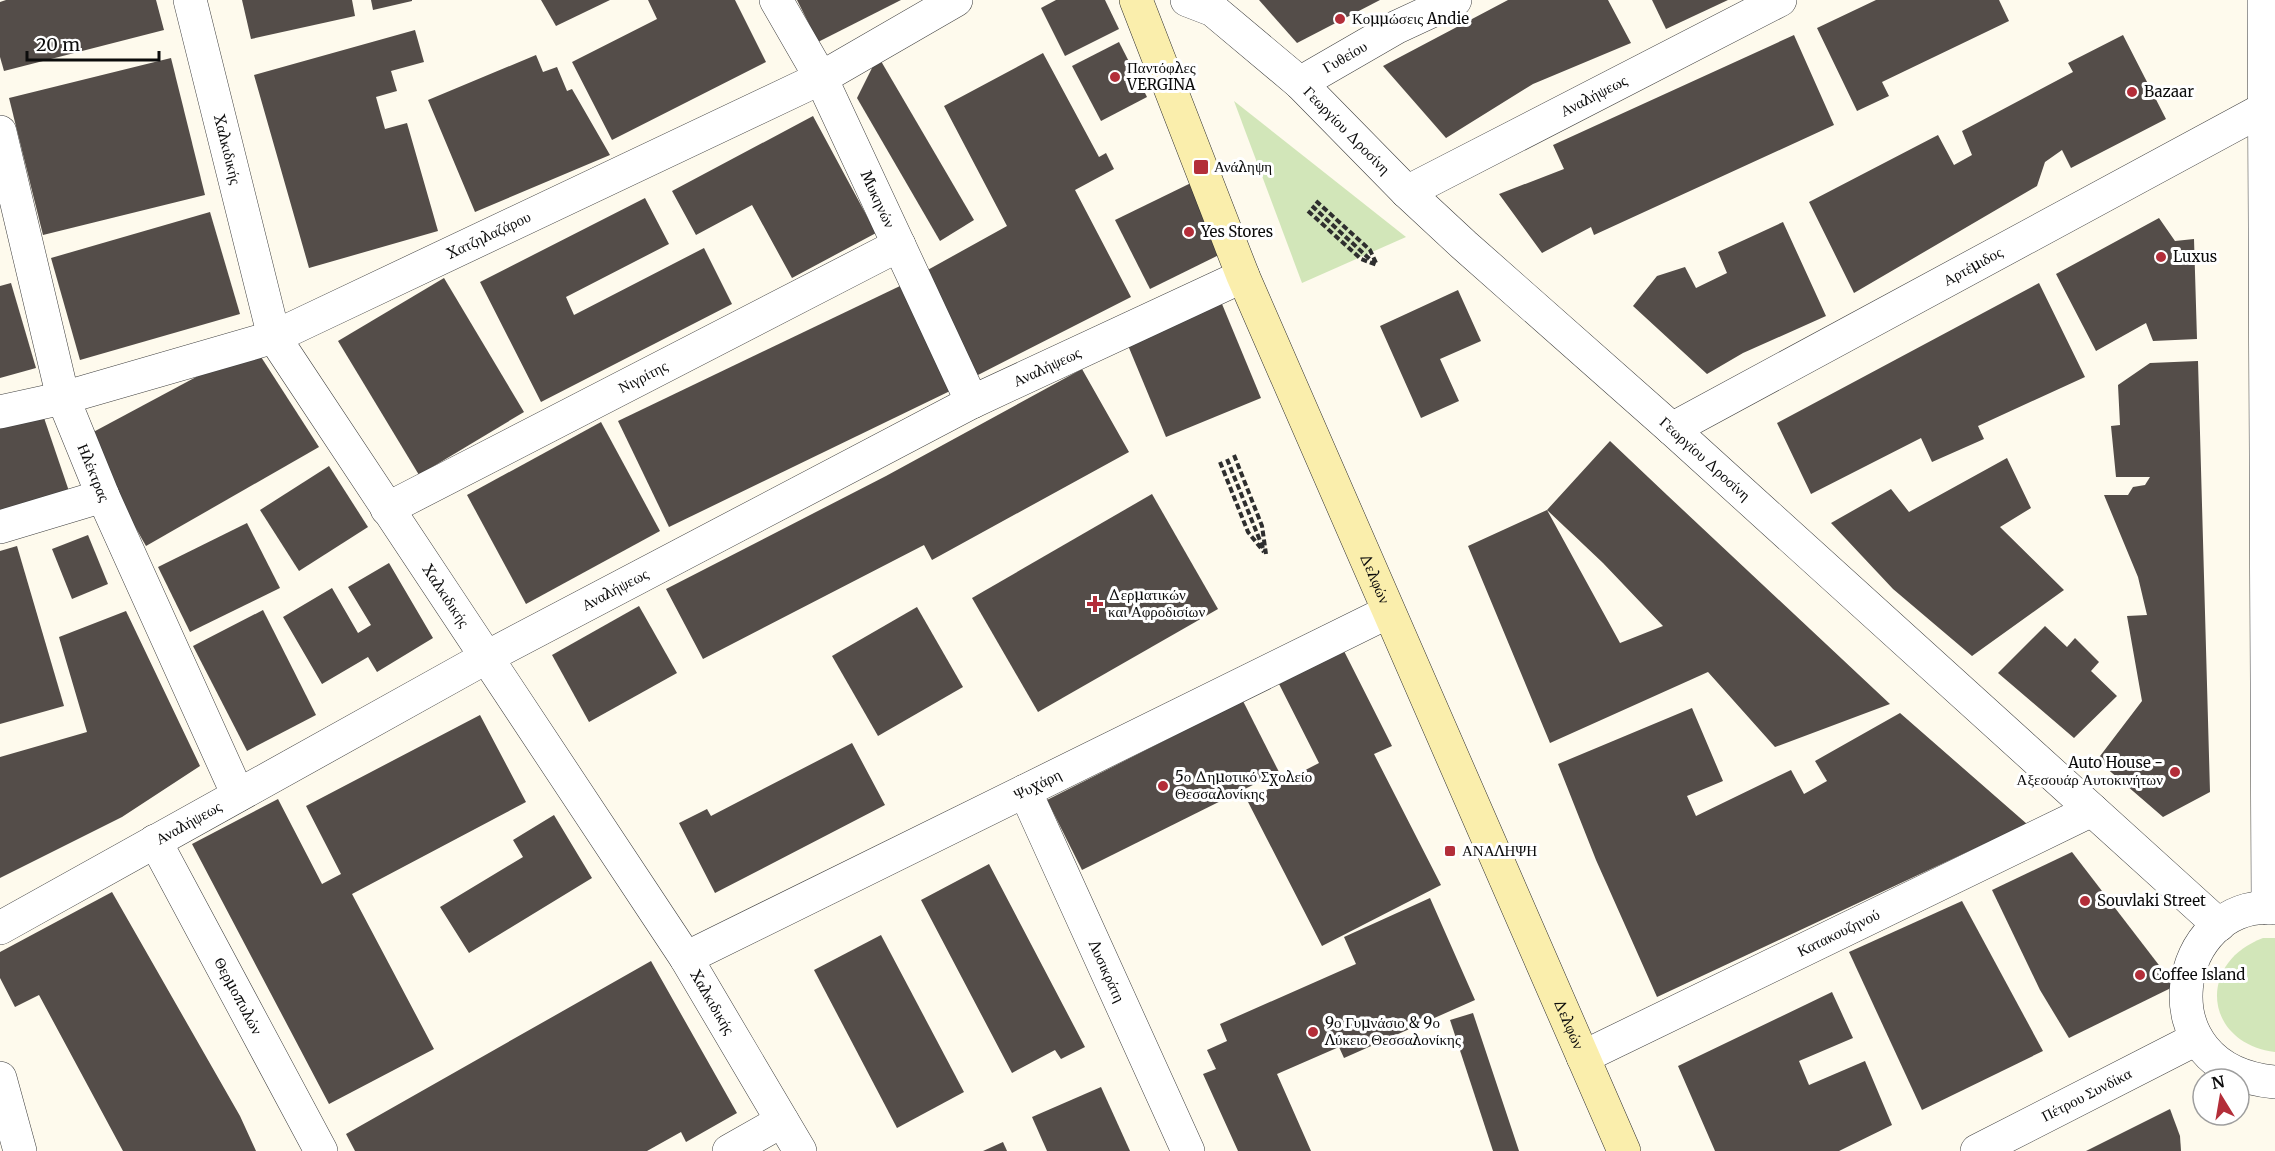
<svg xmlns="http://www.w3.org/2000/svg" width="2275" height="1151" viewBox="0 0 2275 1151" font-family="Merriweather,serif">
	<rect width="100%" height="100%" fill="#fefaed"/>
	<!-- green -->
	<g fill="#d2e6b9">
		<path d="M1234,101L1406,237L1302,283Z"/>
		<path d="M2263,938H2275V1052C2204,1043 2196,963 2263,938Z"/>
	</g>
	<!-- building -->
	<g fill="#544d49" fill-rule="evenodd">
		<path d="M6,0H156L164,30L4,71L0,57V2Z"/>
		<path d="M242,0H352L355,16L251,39Z"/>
		<path d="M371,0H412V1L373,10Z"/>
		<path d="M541,0H610L556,26Z"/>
		<path d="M648,0H735L766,62L612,140L572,62L657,19Z"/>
		<path d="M797,0H901L818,42Z"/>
		<path d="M1056,0H1105L1119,29L1065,56L1041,8Z"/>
		<path d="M1259,0H1380L1297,43Z"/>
		<path d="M1508,0H1608L1631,43L1533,84L1446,138L1383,66Z"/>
		<path d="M1652,0H1728L1666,29Z"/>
		<path d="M1876,0H1999L2009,21L1882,82L1889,96L1857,111L1817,28Z"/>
		<path d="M415,30L424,62L391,71L397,91L376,97L385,129L407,123L438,231L309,268L254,75Z"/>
		<path d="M1794,35L1834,125L1594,235L1591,227L1542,253L1499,194L1564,169L1553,145Z"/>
		<path d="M2123,35L2166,119L2071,168L2062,150L2045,162L2037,186L1854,293L1809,202L1938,135L1954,165L1972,155L1962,131L2073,72L2068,63Z"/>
		<path d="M1119,42L1147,97L1101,121L1072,66Z"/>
		<path d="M1043,53L1099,157L1106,153L1114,169L1075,190L1131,297L976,376L924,272L1007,226L944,106Z"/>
		<path d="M536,55L543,72L557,67L567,91L572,89L610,155L475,212L428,100Z"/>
		<path d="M878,56L974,220L940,241L857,98Z"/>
		<path d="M171,58L205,195L43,235L9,98Z"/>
		<path d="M813,116L876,233L792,278L752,205L696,235L672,191Z"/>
		<path d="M1193,182L1227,251L1150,289L1115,220Z"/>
		<path d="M645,198L669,244L566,297L574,315L704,248L732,304L541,402L480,282Z"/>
		<path d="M210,212L240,314L80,360L51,258Z"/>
		<path d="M2159,218L2175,241L2194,239L2197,339L2153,341L2146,323L2096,351L2056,274Z"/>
		<path d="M1783,222L1826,316L1743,353L1707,374L1633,306L1657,276L1685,267L1696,288L1727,273L1718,252Z"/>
		<path d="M444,278L524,412L419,475L338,341Z"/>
		<path d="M11,283L36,368L0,378V286Z"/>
		<path d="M2039,283L2085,377L1978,426L1984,439L1932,462L1921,438L1811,494L1777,423Z"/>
		<path d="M900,286L950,391L669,527L618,421Z"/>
		<path d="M1458,290L1481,341L1440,359L1459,401L1421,418L1380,326Z"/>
		<path d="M1222,304L1261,398L1166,437L1127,343Z"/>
		<path d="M254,346L319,447L146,546L84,437Z"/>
		<path d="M2198,361L2210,792L2163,817L2097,760L2142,701L2127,616L2147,615L2138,577L2104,495H2128L2133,487L2145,485L2150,477H2116L2111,426L2120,425L2118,385L2150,363Z"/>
		<path d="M1082,369L1129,452L932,560L924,545L703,659L666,589L886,476Z"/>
		<path d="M41,409L72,500L0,523V421Z"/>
		<path d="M601,422L660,531L526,604L467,495Z"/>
		<path d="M1610,441L1667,495L1890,704L1775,747L1708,672L1550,743L1468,546L1547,510ZM1547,510L1603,563L1663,626L1620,643Z"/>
		<path d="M2007,458L2031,508L2000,527L2064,590L1972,656L1893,589L1831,523L1891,489L1909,512Z"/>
		<path d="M329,466L368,527L299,571L260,510Z"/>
		<path d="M1152,494L1218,609L1038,712L972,598Z"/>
		<path d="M247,523L280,588L190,632L158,567Z"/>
		<path d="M88,535L108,584L72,599L52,549Z"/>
		<path d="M17,546L64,706L0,724V551Z"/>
		<path d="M389,563L433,638L377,672L368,657L322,684L283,617L332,588L358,633L371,625L348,587Z"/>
		<path d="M639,606L677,673L589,722L552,655Z"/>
		<path d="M917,607L963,687L878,736L832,656Z"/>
		<path d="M263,610L316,715L247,751L193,646Z"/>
		<path d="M126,611L200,766L122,817L0,878V757L87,732L59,637Z"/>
		<path d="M2045,626L2067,647L2075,638L2099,662L2091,671L2117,696L2074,738L1998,673Z"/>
		<path d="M1344,651L1392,746L1374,754L1441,885L1322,946L1247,800L1319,763L1279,684Z"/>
		<path d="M1243,701L1279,772L1082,870L1047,800Z"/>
		<path d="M1692,708L1723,781L1687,796L1696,816L1791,770L1804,794L1827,781L1815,761L1900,713L2027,824L1657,997L1596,860L1558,764Z"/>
		<path d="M480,715L526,802L352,894L434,1049L329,1104L192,844L278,799L322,884L341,874L306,806Z"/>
		<path d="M852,743L885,805L715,893L679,823L707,809L711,816Z"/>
		<path d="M554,815L592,878L469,953L440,907L523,857L513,840Z"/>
		<path d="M2072,852L2175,986L2069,1038L2040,990L1992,890Z"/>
		<path d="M989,864L1085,1047L1061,1059L1055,1050L1012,1073L921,900Z"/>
		<path d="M112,892L240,1116L256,1151H123L39,995L15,1007L0,978V952Z"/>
		<path d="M1430,898L1475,1000L1344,1058L1339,1047L1277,1074L1311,1151H1238L1203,1074L1216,1069L1207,1050L1227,1041L1220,1024L1356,964L1344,937Z"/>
		<path d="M1962,901L2043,1051L1922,1110L1849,952Z"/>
		<path d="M881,935L964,1092L897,1128L814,970Z"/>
		<path d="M651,961L737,1113L686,1142L681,1132L647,1151H355L346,1134Z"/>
		<path d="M1832,992L1853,1038L1799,1061L1809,1085L1865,1061L1892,1125L1839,1151H1715L1678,1066Z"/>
		<path d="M1473,1013L1519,1151H1493L1450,1020Z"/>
		<path d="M1101,1087L1130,1151H1047L1032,1117Z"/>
		<path d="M2170,1109L2180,1136L2181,1151H2086Z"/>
		<path d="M1003,1142L1007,1151H983Z"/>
	</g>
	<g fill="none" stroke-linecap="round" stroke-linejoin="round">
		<!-- pedestrian casing -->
		<g stroke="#3f3f3f" stroke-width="34">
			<path id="pedestrian" d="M0,527L103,496"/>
		</g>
		<!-- minor casing -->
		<g stroke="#3f3f3f" stroke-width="34">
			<g id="minor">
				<path id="s1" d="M190,0L274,337L686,958L800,1151"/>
				<path id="s2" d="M776,0L821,78L972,402"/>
				<path id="s3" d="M1187,0L1213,10L1300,83L1407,192L1464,245L1672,429L2219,925"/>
				<path id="s4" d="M1300,83L1397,27L1455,0"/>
				<path id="s5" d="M0,132L63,398L103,496L238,795"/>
				<path id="s6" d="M1407,192L1780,0"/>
				<path id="s7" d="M0,412L63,398L274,337L821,78L956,0"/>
				<path id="s8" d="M1672,429L2275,103"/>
				<path id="s9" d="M387,509L899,245"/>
				<path id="s10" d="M1025,791L1188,1151"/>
				<path id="s11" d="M155,841L321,1151"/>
				<path id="s12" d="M0,928L485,658L972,402L1243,276"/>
				<path id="s13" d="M686,958L1388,612"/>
				<path id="s14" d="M1583,1057L2092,810"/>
				<path d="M0,1078L20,1151"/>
				<path d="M729,1151L782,1121"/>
			</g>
		</g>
		<!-- tertiary casing -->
		<g stroke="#3f3f3f" stroke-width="34">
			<g id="tertiary">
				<path d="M2264,0L2268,908"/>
				<path d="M2275,908C2174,898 2140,1070 2275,1082"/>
				<path id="s15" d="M1977,1151L2196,1039"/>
			</g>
		</g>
		<!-- secondary casing -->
		<g stroke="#2e2e2e" stroke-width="34">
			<g id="secondary">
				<path id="s16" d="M1136,0L1243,276L1624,1151"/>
			</g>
		</g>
		<!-- path -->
		<g stroke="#2e2e2e" stroke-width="4" stroke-dasharray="6 3" stroke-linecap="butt">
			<path d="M1316,201L1370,250L1377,265"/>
			<path d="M1312,206L1374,263"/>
			<path d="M1308,211L1361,259L1377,265"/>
			<path d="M1234,455L1262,526L1266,554"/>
			<path d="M1227,459L1263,548"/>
			<path d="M1220,462L1248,532L1264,552"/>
		</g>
		<!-- pedestrian -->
		<use href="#pedestrian" stroke="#fff" stroke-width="33"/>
		<!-- minor -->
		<use href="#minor" stroke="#fff" stroke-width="33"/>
		<!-- tertiary -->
		<use href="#tertiary" stroke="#fff" stroke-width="33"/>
		<!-- secondary -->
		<use href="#secondary" stroke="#faeeac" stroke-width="33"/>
	</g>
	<!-- markers -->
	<g fill="#b32e39" stroke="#fff" stroke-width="2">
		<circle cx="1340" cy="19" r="6"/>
		<circle cx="1115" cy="77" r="6"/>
		<circle cx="2132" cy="92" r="6"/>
		<rect x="1193" y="159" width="16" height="16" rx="3"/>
		<circle cx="1189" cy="232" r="6"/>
		<circle cx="2161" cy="257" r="6"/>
		<path d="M1092 595h6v6h6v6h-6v6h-6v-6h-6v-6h6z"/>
		<circle cx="2175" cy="772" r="6"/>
		<circle cx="1163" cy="786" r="6"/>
		<rect x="1444" y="845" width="12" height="12" rx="3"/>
		<circle cx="2085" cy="901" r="6"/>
		<circle cx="2140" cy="975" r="6"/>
		<circle cx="1313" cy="1032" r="6"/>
	</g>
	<g text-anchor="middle" stroke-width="6" stroke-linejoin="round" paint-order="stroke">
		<!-- poi labels -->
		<g font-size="15" fill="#0c0c0c" stroke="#fff" text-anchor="start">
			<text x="1352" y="24">Κομμώσεις Andie</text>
			<text x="1127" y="73">Παντόφλες<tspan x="1127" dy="17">VERGINA</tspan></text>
			<text x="2144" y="97">Bazaar</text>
			<text x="1214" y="172">Ανάληψη</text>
			<text x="1201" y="237">Yes Stores</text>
			<text x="2173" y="262">Luxus</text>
			<text x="1108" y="600">Δερματικών<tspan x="1108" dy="17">και Αφροδισίων</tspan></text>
			<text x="2163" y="768" text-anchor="end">Auto House -<tspan x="2163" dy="17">Αξεσουάρ Αυτοκινήτων</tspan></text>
			<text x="1175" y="782">5ο Δημοτικό Σχολείο<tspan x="1175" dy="17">Θεσσαλονίκης</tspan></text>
			<text x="1462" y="856">ΑΝΑΛΗΨΗ</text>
			<text x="2097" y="906">Souvlaki Street</text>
			<text x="2152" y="980">Coffee Island</text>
			<text x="1325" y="1028">9ο Γυμνάσιο &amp; 9ο<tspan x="1325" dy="17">Λύκειο Θεσσαλονίκης</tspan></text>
		</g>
		<!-- street labels -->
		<g font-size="15" fill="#0c0c0c" stroke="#fff">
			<text dy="5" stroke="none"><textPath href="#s4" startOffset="52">Γυθείου</textPath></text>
			<text dy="5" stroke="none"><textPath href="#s6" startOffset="210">Αναλήψεως</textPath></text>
			<text dy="5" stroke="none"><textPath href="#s3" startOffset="208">Γεωργίου Δροσίνη</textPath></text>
			<text dy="5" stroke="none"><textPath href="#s1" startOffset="154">Χαλκιδικής</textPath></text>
			<text dy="5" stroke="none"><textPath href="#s2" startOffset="224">Μυκηνών</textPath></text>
			<text dy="5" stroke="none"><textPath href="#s7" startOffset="522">Χατζηλαζάρου</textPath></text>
			<text dy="5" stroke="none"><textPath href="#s8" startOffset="342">Αρτέμιδος</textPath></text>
			<text dy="5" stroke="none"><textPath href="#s12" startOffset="1188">Αναλήψεως</textPath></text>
			<text dy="5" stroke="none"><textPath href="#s9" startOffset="288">Νιγρίτης</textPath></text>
			<text dy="5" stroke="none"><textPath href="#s3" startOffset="694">Γεωργίου Δροσίνη</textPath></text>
			<text dy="5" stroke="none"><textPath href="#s5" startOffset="354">Ηλέκτρας</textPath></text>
			<text dy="5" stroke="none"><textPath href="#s16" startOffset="626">Δελφών</textPath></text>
			<text dy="5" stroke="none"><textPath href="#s12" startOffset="702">Αναλήψεως</textPath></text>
			<text dy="5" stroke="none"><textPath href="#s1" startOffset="658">Χαλκιδικής</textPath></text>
			<text dy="5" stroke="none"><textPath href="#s13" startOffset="392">Ψυχάρη</textPath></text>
			<text dy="5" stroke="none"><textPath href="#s12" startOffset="216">Αναλήψεως</textPath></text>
			<text dy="5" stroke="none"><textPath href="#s14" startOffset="284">Κατακουζηνού</textPath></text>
			<text dy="5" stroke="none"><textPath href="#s10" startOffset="198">Λυσικράτη</textPath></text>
			<text dy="5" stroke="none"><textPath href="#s11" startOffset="176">Θερμοπυλών</textPath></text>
			<text dy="5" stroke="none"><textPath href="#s1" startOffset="1144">Χαλκιδικής</textPath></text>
			<text dy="5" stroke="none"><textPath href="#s16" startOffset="1112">Δελφών</textPath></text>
			<text dy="5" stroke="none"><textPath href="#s15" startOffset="123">Πέτρου Συνδίκα</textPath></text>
		</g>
	</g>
	<!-- north arrow -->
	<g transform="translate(2221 1097) rotate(349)"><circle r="28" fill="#ffffff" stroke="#9e9e9e" stroke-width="1.5"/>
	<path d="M0-4.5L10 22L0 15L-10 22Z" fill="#b32e39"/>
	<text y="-9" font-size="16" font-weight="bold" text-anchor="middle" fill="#0c0c0c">N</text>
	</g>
	<!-- scale -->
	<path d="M27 51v9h132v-9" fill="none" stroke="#0c0c0c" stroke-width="3"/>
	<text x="36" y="51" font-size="18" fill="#0c0c0c" stroke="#ffffff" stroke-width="4.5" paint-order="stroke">20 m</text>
</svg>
